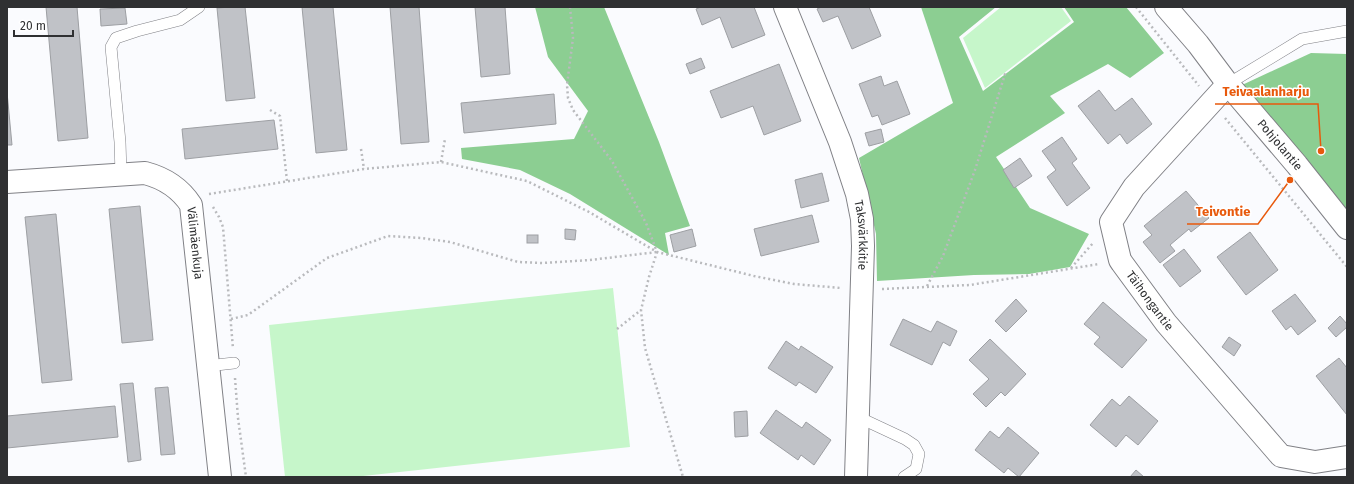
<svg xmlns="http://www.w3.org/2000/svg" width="1354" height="484" viewBox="0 0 1354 484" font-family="'Fira Sans',sans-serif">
	<rect width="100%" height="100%" fill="#fafbfe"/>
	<!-- green -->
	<g fill="#c6f6ca">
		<path d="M1001,7H1061L1071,21L985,88L963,38Z"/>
		<path d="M613,288L630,447L354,477H285L269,325Z"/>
	</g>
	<!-- forest -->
	<g fill="#8cce92">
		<path d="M535,7H604L659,142L690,226L665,233L669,255L570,194L520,170L462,159L461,148L574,139L588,111L548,57Z"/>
		<path d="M921,7H996L959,37L983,91L1074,22L1064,7H1126L1164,53L1130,78L1108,64L1050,96L1065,113L996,157L1030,208L1089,234L1070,267L1029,274L974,275L877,281L876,234L859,158L953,103Z"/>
		<path d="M1311,53L1347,54V216L1242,85Z"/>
	</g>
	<!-- building -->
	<g fill="#c0c2c7" stroke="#9d9fa3">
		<path d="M46,7H77L88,138L58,141Z"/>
		<path d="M231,7H245L255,98L226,101L217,8Z"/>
		<path d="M302,7H333L347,150L316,153Z"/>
		<path d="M390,7H419L429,142L401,144Z"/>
		<path d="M475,7H505L510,74L481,77Z"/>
		<path d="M701,7H754L765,35L732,48L720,17L702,25L696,9Z"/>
		<path d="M821,7H869L881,36L852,49L838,16L823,22L817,9Z"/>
		<path d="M125,8L127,24L101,26L100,9Z"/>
		<path d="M701,58L705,68L690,74L686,64Z"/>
		<path d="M779,64L801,121L764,135L753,106L721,118L710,91Z"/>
		<path d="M881,76L884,86L897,81L910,114L882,125L878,115L872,117L859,84Z"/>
		<path d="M1099,90L1115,111L1132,98L1152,124L1127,144L1120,134L1108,144L1078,106Z"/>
		<path d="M7,92L12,145H7Z"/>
		<path d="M554,94L556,124L464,133L461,103Z"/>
		<path d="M274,120L278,149L185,159L182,129Z"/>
		<path d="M881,129L884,142L869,146L865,133Z"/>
		<path d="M1062,137L1077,159L1072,163L1090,188L1067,206L1047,177L1056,170L1042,151Z"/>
		<path d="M1020,158L1032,176L1014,188L1003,170Z"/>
		<path d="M822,173L829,201L801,208L795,180Z"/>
		<path d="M1186,191L1209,218L1191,232L1189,229L1170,245L1175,251L1160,263L1143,242L1152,235L1144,226Z"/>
		<path d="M140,206L153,340L122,343L109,209Z"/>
		<path d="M56,214L72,380L42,383L25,217Z"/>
		<path d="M812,215L819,242L761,256L754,229Z"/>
		<path d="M565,229L576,230L575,240L565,239Z"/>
		<path d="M692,229L696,246L674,252L670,235Z"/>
		<path d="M1250,232L1278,270L1246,295L1217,257Z"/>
		<rect x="527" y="235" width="11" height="8"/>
		<path d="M1184,249L1201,271L1180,287L1163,265Z"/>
		<path d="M1295,294L1316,321L1298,335L1291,326L1286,330L1272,311Z"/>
		<path d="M1016,299L1027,311L1006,332L995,321Z"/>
		<path d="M1103,302L1147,340L1122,368L1094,344L1100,337L1084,324Z"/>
		<path d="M1340,316L1347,324V327L1336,337L1328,328Z"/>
		<path d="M903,319L931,332L937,321L957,331L950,346L943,342L932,365L890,345Z"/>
		<path d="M1229,337L1241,345L1234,356L1222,347Z"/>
		<path d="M990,339L1026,374L1005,396L1001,392L986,407L973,394L989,379L969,360Z"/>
		<path d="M786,341L799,350L801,346L833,367L816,393L799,382L796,386L768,368Z"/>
		<path d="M1339,358L1347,368V415L1316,376Z"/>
		<path d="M133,383L141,460L128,462L120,384Z"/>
		<path d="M168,387L175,454L161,455L155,388Z"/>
		<path d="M1129,396L1158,421L1138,445L1126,435L1116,447L1090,425L1112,399L1120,406Z"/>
		<path d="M115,406L118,437L7,448V416Z"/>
		<path d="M776,410L802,428L806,422L831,440L814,465L801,455L798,460L760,433Z"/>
		<path d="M747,411L748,436L735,437L734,412Z"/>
		<path d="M1008,427L1039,453L1019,477L1008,468L1004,473L975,450L990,431L999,438Z"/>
		<path d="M1136,470L1144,477H1130Z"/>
	</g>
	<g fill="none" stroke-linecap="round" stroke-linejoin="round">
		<!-- lane casing -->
		<g stroke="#808186" stroke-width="12">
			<g id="lane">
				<path d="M1228,84L1302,39L1347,31"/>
				<path d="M121,174L120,142L111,47L116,38L137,31L180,20L199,7"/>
				<path d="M207,366L234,363"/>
				<path d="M858,417L905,439L914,445L919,454L916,469L904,477"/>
			</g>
		</g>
		<!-- street casing -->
		<g stroke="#808186" stroke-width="24">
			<g id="street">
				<path id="s1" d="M785,7L840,142L857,194L862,219L863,246L856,477"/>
				<path id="s2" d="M1228,84L1134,187L1111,222L1120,260L1122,263L1166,323L1281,456L1315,462L1347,457"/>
				<path id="s3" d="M7,182L145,173C164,178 180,188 191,205L220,477"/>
			</g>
		</g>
		<!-- secondary casing -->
		<g stroke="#808186" stroke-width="24">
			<g id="secondary">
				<path id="s4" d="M1166,7L1198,44L1228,84L1297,165L1347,228"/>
			</g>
		</g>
		<!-- path -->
		<g stroke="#b9babd" stroke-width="2.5" stroke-dasharray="2 3" stroke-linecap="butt">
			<path d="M570,7L573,38L567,85L568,98L573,110L612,161L646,223L657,252L649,277L641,310L645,348L683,477"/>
			<path d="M1136,7L1199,86"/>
			<path d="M270,110L280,116L287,181"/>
			<path d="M1225,118L1347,267"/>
			<path d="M361,149L364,169"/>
			<path d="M441,162L445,139"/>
			<path d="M209,194L364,169L441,162L527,181L589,212L657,252L754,276L794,284L841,288"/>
			<path d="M213,207L219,217L223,227L233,349"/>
			<path d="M1071,268L1094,242"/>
			<path d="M927,286L943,256L975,170L1006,71"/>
			<path d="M882,289L970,285L1099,264"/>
			<path d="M231,319L248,315L327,258L388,236L421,238L450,242L518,262L543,263L590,260L657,252"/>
			<path d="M617,329L641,310"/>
			<path d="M235,378L238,418L246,477"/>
		</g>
		<!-- lane -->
		<use href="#lane" stroke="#fff" stroke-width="11"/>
		<!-- street -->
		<use href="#street" stroke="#fff" stroke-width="22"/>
		<!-- secondary -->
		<use href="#secondary" stroke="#fff" stroke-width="22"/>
	</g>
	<g text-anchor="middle" stroke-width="3" stroke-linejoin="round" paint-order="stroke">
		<!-- street labels -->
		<g font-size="12" fill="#2f3032" stroke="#fff">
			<text dy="4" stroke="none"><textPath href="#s4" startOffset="179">Pohjolantie</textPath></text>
			<text dy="4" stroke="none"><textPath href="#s1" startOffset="242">Taksvärkkitie</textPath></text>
			<text dy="4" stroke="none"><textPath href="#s3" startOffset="234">Välimäenkuja</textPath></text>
			<text dy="4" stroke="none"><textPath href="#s2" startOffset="271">Täihongantie</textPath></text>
		</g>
	</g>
	<!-- callouts -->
	<path fill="none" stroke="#e8590c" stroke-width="1.5" d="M1321 151L1318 104H1215M1290 180L1258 224H1187"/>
	<g fill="#e8590c" stroke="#fff" stroke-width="1.5">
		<circle cx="1321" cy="151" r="4"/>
		<circle cx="1290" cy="180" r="4"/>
	</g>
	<g font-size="13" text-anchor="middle" font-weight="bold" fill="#e8590c" stroke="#fff" stroke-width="3" stroke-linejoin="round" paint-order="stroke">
		<text x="1266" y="96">Teivaalanharju</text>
		<text x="1223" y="216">Teivontie</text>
	</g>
	<!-- border -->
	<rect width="1354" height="484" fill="none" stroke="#2f3032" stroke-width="16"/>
	<!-- scale -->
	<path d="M14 30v6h59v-6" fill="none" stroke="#2f3032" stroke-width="2"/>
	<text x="20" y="30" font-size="12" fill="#2f3032" stroke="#ffffff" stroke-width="3" paint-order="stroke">20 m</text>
</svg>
